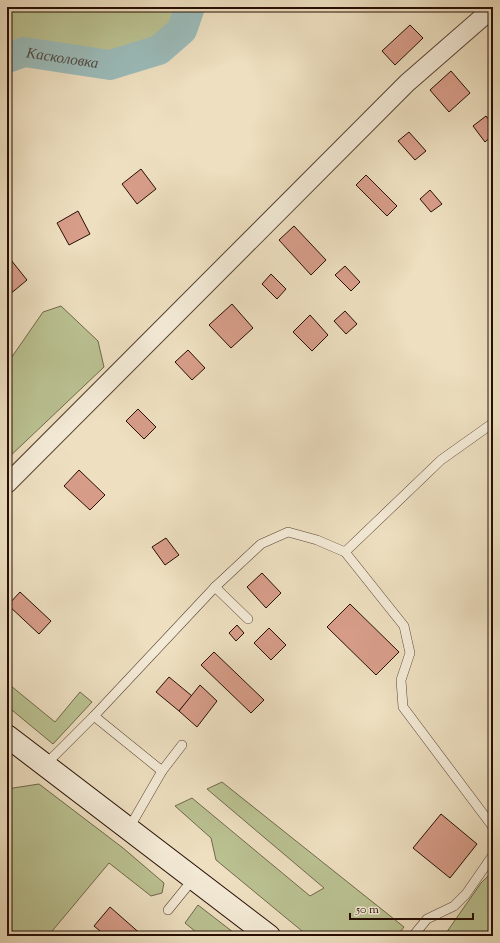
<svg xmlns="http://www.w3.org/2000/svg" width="500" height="943" viewBox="0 0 500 943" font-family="'Sorts Mill Goudy',serif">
	<rect width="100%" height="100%" fill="#eddfc0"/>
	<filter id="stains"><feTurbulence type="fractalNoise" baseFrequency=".005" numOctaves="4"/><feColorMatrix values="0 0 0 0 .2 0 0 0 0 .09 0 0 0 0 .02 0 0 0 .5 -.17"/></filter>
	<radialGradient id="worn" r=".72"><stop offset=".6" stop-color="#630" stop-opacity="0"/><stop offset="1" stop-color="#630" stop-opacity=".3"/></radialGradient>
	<!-- green -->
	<g fill="#bac191" stroke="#70684b">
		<path d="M7,7H190L182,30L159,50L110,65L25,52L7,58Z"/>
		<path d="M61,306L98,341L104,367L7,459V364L43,312Z"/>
		<path d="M11,686L55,722L80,692L92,702L53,744L7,706V691Z"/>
		<path d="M222,782L404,927L397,936H308L216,860L211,838L175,806L192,798L310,896L324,888L207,789Z"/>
		<path d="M39,784L123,848L164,883L162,893L151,896L109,863L48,936H7V792L13,788Z"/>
		<path d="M493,871V936H444L481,883Z"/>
		<path d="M198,905L238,936H201L185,923Z"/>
	</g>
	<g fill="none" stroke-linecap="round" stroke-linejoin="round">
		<!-- river -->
		<path stroke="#9bbbb9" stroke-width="30" id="s1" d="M7,58L24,52L110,65L159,50L182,30L190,7"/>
	</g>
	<!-- building -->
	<g fill="#d79d89" stroke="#270e05">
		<path d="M410,25L423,38L395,65L382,51Z"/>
		<path d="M451,71L470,93L449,112L430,90Z"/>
		<path d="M486,116L493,125V135L485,142L473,126Z"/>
		<path d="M409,132L426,151L415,160L398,141Z"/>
		<path d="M141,169L156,189L137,204L122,184Z"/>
		<path d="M366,175L397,206L387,216L356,185Z"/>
		<path d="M430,190L442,204L431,212L420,199Z"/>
		<path d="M78,211L90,234L69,245L57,223Z"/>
		<path d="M294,226L326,260L311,275L279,240Z"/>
		<path d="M11,260L27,280L9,295L7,293V263Z"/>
		<path d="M345,266L360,282L351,291L335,275Z"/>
		<path d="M271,274L286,289L277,299L262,284Z"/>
		<path d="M232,304L253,328L231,348L209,325Z"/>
		<path d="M345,311L357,324L346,334L334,321Z"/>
		<path d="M310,315L328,335L312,351L293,332Z"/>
		<path d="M188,350L205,368L192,380L175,362Z"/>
		<path d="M138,409L156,427L144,439L126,421Z"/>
		<path d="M79,470L105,495L90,510L64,486Z"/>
		<path d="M166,538L179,555L165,565L152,547Z"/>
		<path d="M262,573L281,593L266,608L247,587Z"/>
		<path d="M20,592L51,621L39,634L8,605Z"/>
		<path d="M350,604L399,652L376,675L327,627Z"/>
		<path d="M237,625L244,633L236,641L229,633Z"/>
		<path d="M269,628L286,645L271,660L254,643Z"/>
		<path d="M214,652L264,700L251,713L201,665Z"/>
		<path d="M169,677L192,696L179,711L156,692Z"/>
		<path d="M200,685L217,701L197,727L179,711Z"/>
		<path d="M441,814L477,844L450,878L413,848Z"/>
		<path d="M110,907L143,936H106L94,926Z"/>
	</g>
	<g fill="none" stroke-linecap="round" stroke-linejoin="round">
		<!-- service casing -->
		<g stroke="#584234" stroke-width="10">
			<g id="service">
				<path d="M345,552L441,460L493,423"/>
				<path d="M215,587L248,619"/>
				<path d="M94,716L215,587L261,544L288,532L317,540L345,552L404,626L410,653L401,680L403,707L493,827"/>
				<path d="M45,765L94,716L162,771"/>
				<path d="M128,830L162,771L182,745"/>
				<path d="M168,910L194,878"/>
				<path d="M413,936L427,919L454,906L466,894L493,855"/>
			</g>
		</g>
		<!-- minor casing -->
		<g stroke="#584234" stroke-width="20">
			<path id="minor" d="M7,484L407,83L493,8"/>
		</g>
		<!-- secondary casing -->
		<g stroke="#270e05" stroke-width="24">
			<path id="secondary" d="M7,736L269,936"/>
		</g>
		<!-- service -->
		<use href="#service" stroke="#f3ead6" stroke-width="9"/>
		<!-- minor -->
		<use href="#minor" stroke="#f3ead6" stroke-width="18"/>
		<!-- secondary -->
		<use href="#secondary" stroke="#f3ead6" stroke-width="22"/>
	</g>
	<g text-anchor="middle" stroke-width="4" stroke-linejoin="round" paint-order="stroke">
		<!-- water labels -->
		<g font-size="15" font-style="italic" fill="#504b44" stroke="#f3ead6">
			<text dy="5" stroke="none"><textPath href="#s1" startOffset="57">Касколовка</textPath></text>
		</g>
	</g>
	<!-- margin -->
	<rect width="500" height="943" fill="none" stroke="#eddfc0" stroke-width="24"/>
	<rect x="8" y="8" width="484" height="927" fill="none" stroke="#270e05" stroke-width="2"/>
	<rect x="12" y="12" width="476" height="919" fill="none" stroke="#270e05"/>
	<!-- scale -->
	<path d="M350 913v6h123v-6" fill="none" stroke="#270e05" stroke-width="2"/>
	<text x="356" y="913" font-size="12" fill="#270e05" stroke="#f3ead6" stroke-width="3" paint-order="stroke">50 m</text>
	<rect width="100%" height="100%" filter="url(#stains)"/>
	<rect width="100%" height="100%" fill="url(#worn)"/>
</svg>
